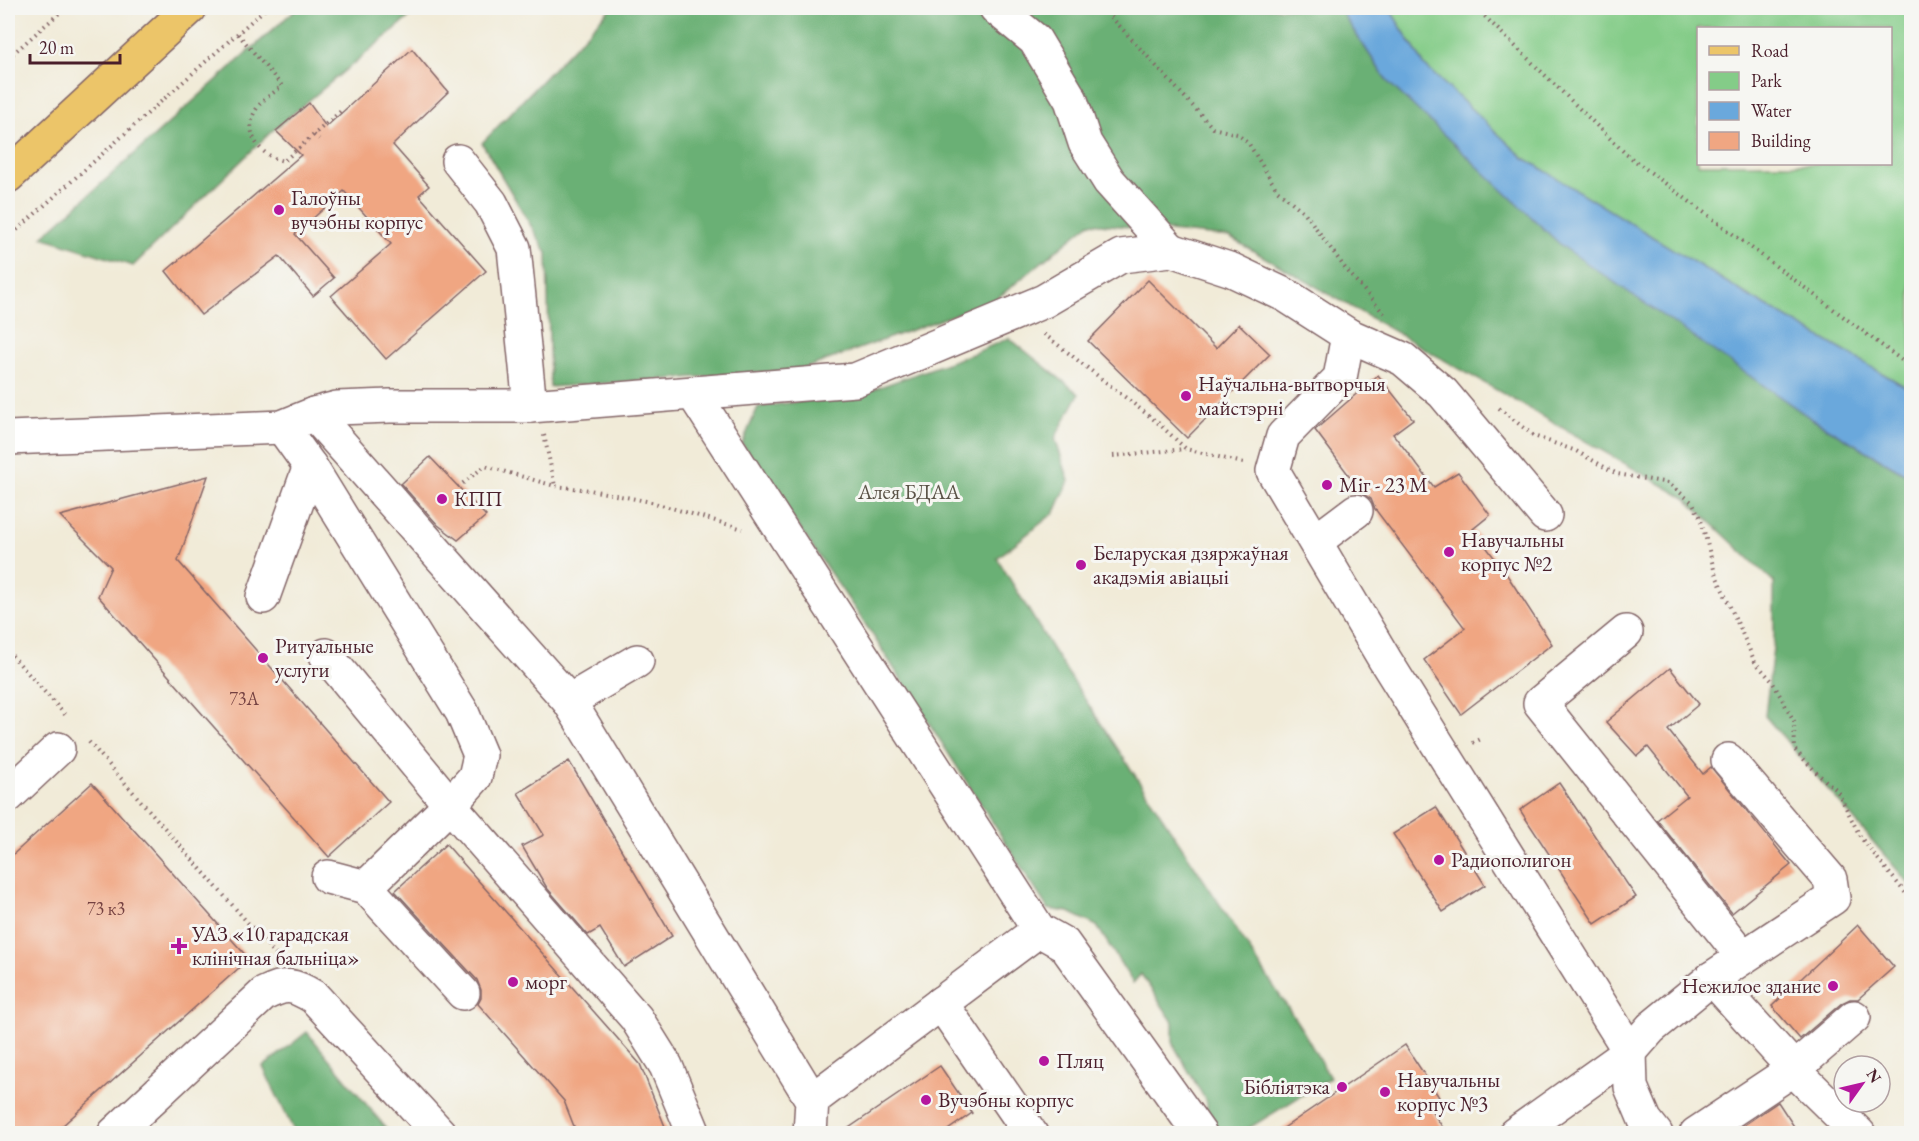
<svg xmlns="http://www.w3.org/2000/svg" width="1919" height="1141" viewBox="0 0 1919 1141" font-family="'EB Garamond',serif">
	<rect width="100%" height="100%" fill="#f6f6f2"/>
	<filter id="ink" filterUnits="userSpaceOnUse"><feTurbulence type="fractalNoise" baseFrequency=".0167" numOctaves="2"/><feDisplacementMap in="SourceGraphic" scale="12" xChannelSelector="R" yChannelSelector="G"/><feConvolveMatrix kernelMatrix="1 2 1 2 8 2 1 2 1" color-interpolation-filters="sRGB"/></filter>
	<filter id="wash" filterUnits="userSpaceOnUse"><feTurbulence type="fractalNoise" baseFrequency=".008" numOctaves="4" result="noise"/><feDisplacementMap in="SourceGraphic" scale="24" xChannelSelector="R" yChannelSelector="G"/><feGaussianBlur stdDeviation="1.35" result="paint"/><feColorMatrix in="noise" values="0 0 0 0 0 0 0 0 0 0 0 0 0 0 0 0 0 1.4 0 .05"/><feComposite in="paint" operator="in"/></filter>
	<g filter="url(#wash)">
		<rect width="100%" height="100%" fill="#f1ebd8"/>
		<!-- green -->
		<path fill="#84cc88" stroke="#67765a" stroke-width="1.5" fill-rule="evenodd" d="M1389,8H1911V390L1749,296L1524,158L1425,66ZM1698,28H1890V164H1698Z"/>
		<!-- forest -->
		<g fill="#6bb074" stroke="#5a6850" stroke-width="1.5">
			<path d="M297,8H426L418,10L271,132L133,266L42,237Z"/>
			<path d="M611,8H1339L1387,81L1812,419L1911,477V886L1765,716L1774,639V582L1685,498L1229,237L1090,223L995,300L800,370L550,387L547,253L482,143Z"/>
			<path d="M1009,338L1079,394L1055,438L1069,481L1055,512L997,558L1054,652L1303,1031L1330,1078L1241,1133H1223L1207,1117V1103L1173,1044V1022L1141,974L1133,983L1097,926L1069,912L1048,909L872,634L742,444L758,407L863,393L972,354Z"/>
			<path d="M307,1032L390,1133H295L263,1067Z"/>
		</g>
		<!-- water -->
		<path fill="#6aa8dc" stroke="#5a6484" stroke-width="1.5" d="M1339,8H1389L1425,66L1524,158L1749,296L1911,390V477L1812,419L1562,246L1387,81Z"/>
		<g id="blocks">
			<!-- building -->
			<g fill="#f0a682">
				<path d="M412,49L448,92L393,145L429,186L419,195L486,271L386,359L331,296L391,244L344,191L295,234L334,278L313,296L279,256L201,315L166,271L301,155L276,131L309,103L326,127Z"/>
				<path d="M1148,280L1216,348L1239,324L1270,354L1187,438L1088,341Z"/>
				<path d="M1378,375L1413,419L1393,434L1434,487L1458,472L1490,515L1473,529L1507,575L1552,644L1461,714L1424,660L1465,628L1375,509L1371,499L1363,494L1315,430Z"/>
				<path d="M430,457L486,516L458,540L438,525L401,484Z"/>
				<path d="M208,476L178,561L389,802L329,857L98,596L111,567L60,516Z"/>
				<path d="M1670,668L1699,704L1668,730L1703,774L1711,767L1791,865L1732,913L1657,820L1687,796L1648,747L1637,756L1606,722Z"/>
				<path d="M569,761L672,936L624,967L600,928L588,935L547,888L522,846L544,835L518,793Z"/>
				<path d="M92,783L249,959L53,1134H8V859Z"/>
				<path d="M1559,783L1636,897L1595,924L1520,810Z"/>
				<path d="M1436,807L1485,885L1443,912L1393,834Z"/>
				<path d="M446,844L640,1064L668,1134H577L564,1101L478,1004L481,998V990L477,980L395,891Z"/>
				<path d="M1858,925L1894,967L1858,999H1850L1842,1003L1800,1039L1772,1006Z"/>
				<path d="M1405,1045L1439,1097L1428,1105L1447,1134H1275Z"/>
				<path d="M940,1066L972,1113L942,1134H840Z"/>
				<path d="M1778,1102L1799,1134H1731Z"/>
			</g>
		</g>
	</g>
	<g filter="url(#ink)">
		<use href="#blocks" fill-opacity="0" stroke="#846668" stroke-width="1.5"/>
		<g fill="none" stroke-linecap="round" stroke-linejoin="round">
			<!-- minor casing -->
			<g stroke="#846668" stroke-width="36">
				<g id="minor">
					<path d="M996,8L1035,40L1071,100L1085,143L1109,181L1171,250"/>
					<path d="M458,161L491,203L514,248L530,406"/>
					<path d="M1348,335L1340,378L1283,436L1273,471L1385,660L1630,1052L1631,1087L1645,1120L1656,1134"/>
					<path d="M693,393L1039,930L1064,944L1200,1134"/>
					<path d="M314,414L569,701L812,1100L810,1134"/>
					<path d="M282,427L310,466L462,712L480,755L475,777L450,805L366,887"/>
					<path d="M8,438L282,427L314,414L337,408L390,406H530L855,380L1044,301L1121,256L1171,250L1232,270L1287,296L1348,335L1403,359L1443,393L1545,515"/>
					<path d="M1316,541L1356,511"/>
					<path d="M263,597L310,466"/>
					<path d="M1626,632L1540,703L1743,957"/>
					<path d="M326,655L450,805L636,1018L666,1066L694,1134"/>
					<path d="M569,701L637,661"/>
					<path d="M8,796L58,749"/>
					<path d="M328,877L366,887L463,993"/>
					<path d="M1712,978L1804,1080L1859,1134"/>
					<path d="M941,1003L1031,1134"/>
					<path d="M812,1100L1039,930"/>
					<path d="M114,1134L264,994C287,983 292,984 314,997L440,1134"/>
					<path d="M1515,1134L1630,1052L1651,1028L1712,978L1833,898L1830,879L1728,760"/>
					<path d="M1696,1134L1794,1069L1854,1017"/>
				</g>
			</g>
			<!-- major casing -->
			<g stroke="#846668" stroke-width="36">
				<path id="major" d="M8,176L190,8"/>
			</g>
			<!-- path -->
			<g stroke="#846668" stroke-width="4" stroke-dasharray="1.5 4.5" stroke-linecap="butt">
				<path d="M1103,8L1213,128L1237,134L1249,144L1277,190L1305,213L1345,268L1386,316"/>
				<path d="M1476,8L1626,154L1912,368"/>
				<path d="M238,34L282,86C275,92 266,97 260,104C240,128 257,156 284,161L343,109"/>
				<path d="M8,58L65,8"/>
				<path d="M314,135L319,139"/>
				<path d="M8,238L266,8"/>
				<path d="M1044,334L1157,422L1186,449L1243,463"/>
				<path d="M1499,408L1534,436L1576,451L1617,474L1668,483L1693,503L1701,520L1715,573L1755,662L1772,681L1794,721L1795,750L1819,775L1837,790L1861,838L1912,901"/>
				<path d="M544,435L555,486"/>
				<path d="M1113,456L1185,449"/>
				<path d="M458,487L485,466L555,486L590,490L651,502L743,529"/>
				<path d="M8,651L68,718"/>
				<path d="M89,742L278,957"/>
				<path d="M1473,743L1483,738"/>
			</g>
			<!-- minor -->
			<use href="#minor" stroke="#fff" stroke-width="33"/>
			<!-- major -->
			<use href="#major" stroke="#ecc569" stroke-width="33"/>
		</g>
	</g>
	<!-- markers -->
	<g fill="#b5179e" stroke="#f6f6f2" stroke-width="2">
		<circle cx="279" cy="210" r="6"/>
		<circle cx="1186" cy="396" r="6"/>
		<circle cx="1327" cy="485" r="6"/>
		<circle cx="442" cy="499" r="6"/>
		<circle cx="1449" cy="552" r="6"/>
		<circle cx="1081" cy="565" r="6"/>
		<circle cx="263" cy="658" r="6"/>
		<circle cx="1439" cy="860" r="6"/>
		<path d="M176 937h6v6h6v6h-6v6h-6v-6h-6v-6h6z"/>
		<circle cx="513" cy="982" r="6"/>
		<circle cx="1833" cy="986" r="6"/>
		<circle cx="1044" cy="1061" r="6"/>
		<circle cx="1342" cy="1087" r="6"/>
		<circle cx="1385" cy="1092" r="6"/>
		<circle cx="926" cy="1100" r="6"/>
	</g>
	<g text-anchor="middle" stroke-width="6" stroke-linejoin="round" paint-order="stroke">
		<!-- number labels -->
		<g font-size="18" fill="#744141">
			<text x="244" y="705">73А</text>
			<text x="106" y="915">73 к3</text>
		</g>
		<!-- poi labels -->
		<g font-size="21" fill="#4a1f2b" stroke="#f6f6f2" text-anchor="start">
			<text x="291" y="205">Галоўны<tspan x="291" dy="24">вучэбны корпус</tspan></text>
			<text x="1198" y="391">Наўчальна-вытворчыя<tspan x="1198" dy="24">майстэрні</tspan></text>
			<text x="1339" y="492">Міг - 23 М</text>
			<text x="454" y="506">КПП</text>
			<text x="1461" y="547">Навучальны<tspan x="1461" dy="24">корпус №2</tspan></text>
			<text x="1093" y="560">Беларуская дзяржаўная<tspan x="1093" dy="24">акадэмія авіацыі</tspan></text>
			<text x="275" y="653">Ритуальные<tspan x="275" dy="24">услуги</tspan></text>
			<text x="1451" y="867">Радиополигон</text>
			<text x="192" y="941">УАЗ «10 гарадская<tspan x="192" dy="24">клінічная бальніца»</tspan></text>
			<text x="525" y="989">морг</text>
			<text x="1821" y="993" text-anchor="end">Нежилое здание</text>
			<text x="1056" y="1068">Пляц</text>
			<text x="1397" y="1087">Навучальны<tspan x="1397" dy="24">корпус №3</tspan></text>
			<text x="1330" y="1094" text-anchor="end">Бібліятэка</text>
			<text x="938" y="1107">Вучэбны корпус</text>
		</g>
		<!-- park labels -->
		<g font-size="21" fill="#5b5347" stroke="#f6f6f2">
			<text x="909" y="499">Алея БДАА</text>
		</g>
	</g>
	<!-- margin -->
	<rect width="1919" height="1141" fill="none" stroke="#f6f6f2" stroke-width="30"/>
	<!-- legend -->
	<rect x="1697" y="27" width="195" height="138" fill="#f6f6f2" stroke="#b1a0a2" stroke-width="1.5"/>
	<rect x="1709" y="46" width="30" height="9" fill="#ecc569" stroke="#b1a0a2" stroke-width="1.5"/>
	<text x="1751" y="57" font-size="18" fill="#4a1f2b">Road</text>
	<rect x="1709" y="72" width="30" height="18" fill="#84cc88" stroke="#b1a0a2" stroke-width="1.5"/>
	<text x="1751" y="87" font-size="18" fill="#4a1f2b">Park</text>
	<rect x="1709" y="102" width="30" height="18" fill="#6aa8dc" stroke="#b1a0a2" stroke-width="1.5"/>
	<text x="1751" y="117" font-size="18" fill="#4a1f2b">Water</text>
	<rect x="1709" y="132" width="30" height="18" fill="#f0a682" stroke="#b1a0a2" stroke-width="1.5"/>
	<text x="1751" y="147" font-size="18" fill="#4a1f2b">Building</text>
	<!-- north arrow -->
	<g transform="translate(1862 1084) rotate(56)"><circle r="28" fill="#f6f6f2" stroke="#b1a0a2" stroke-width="1.5"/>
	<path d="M0-4.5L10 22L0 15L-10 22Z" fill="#b5179e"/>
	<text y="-9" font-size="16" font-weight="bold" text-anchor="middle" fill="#4a1f2b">N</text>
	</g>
	<!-- scale -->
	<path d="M30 54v9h90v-9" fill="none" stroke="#4a1f2b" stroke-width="3"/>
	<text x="39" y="54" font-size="18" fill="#4a1f2b" stroke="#f6f6f2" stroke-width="4.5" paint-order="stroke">20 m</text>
</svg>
